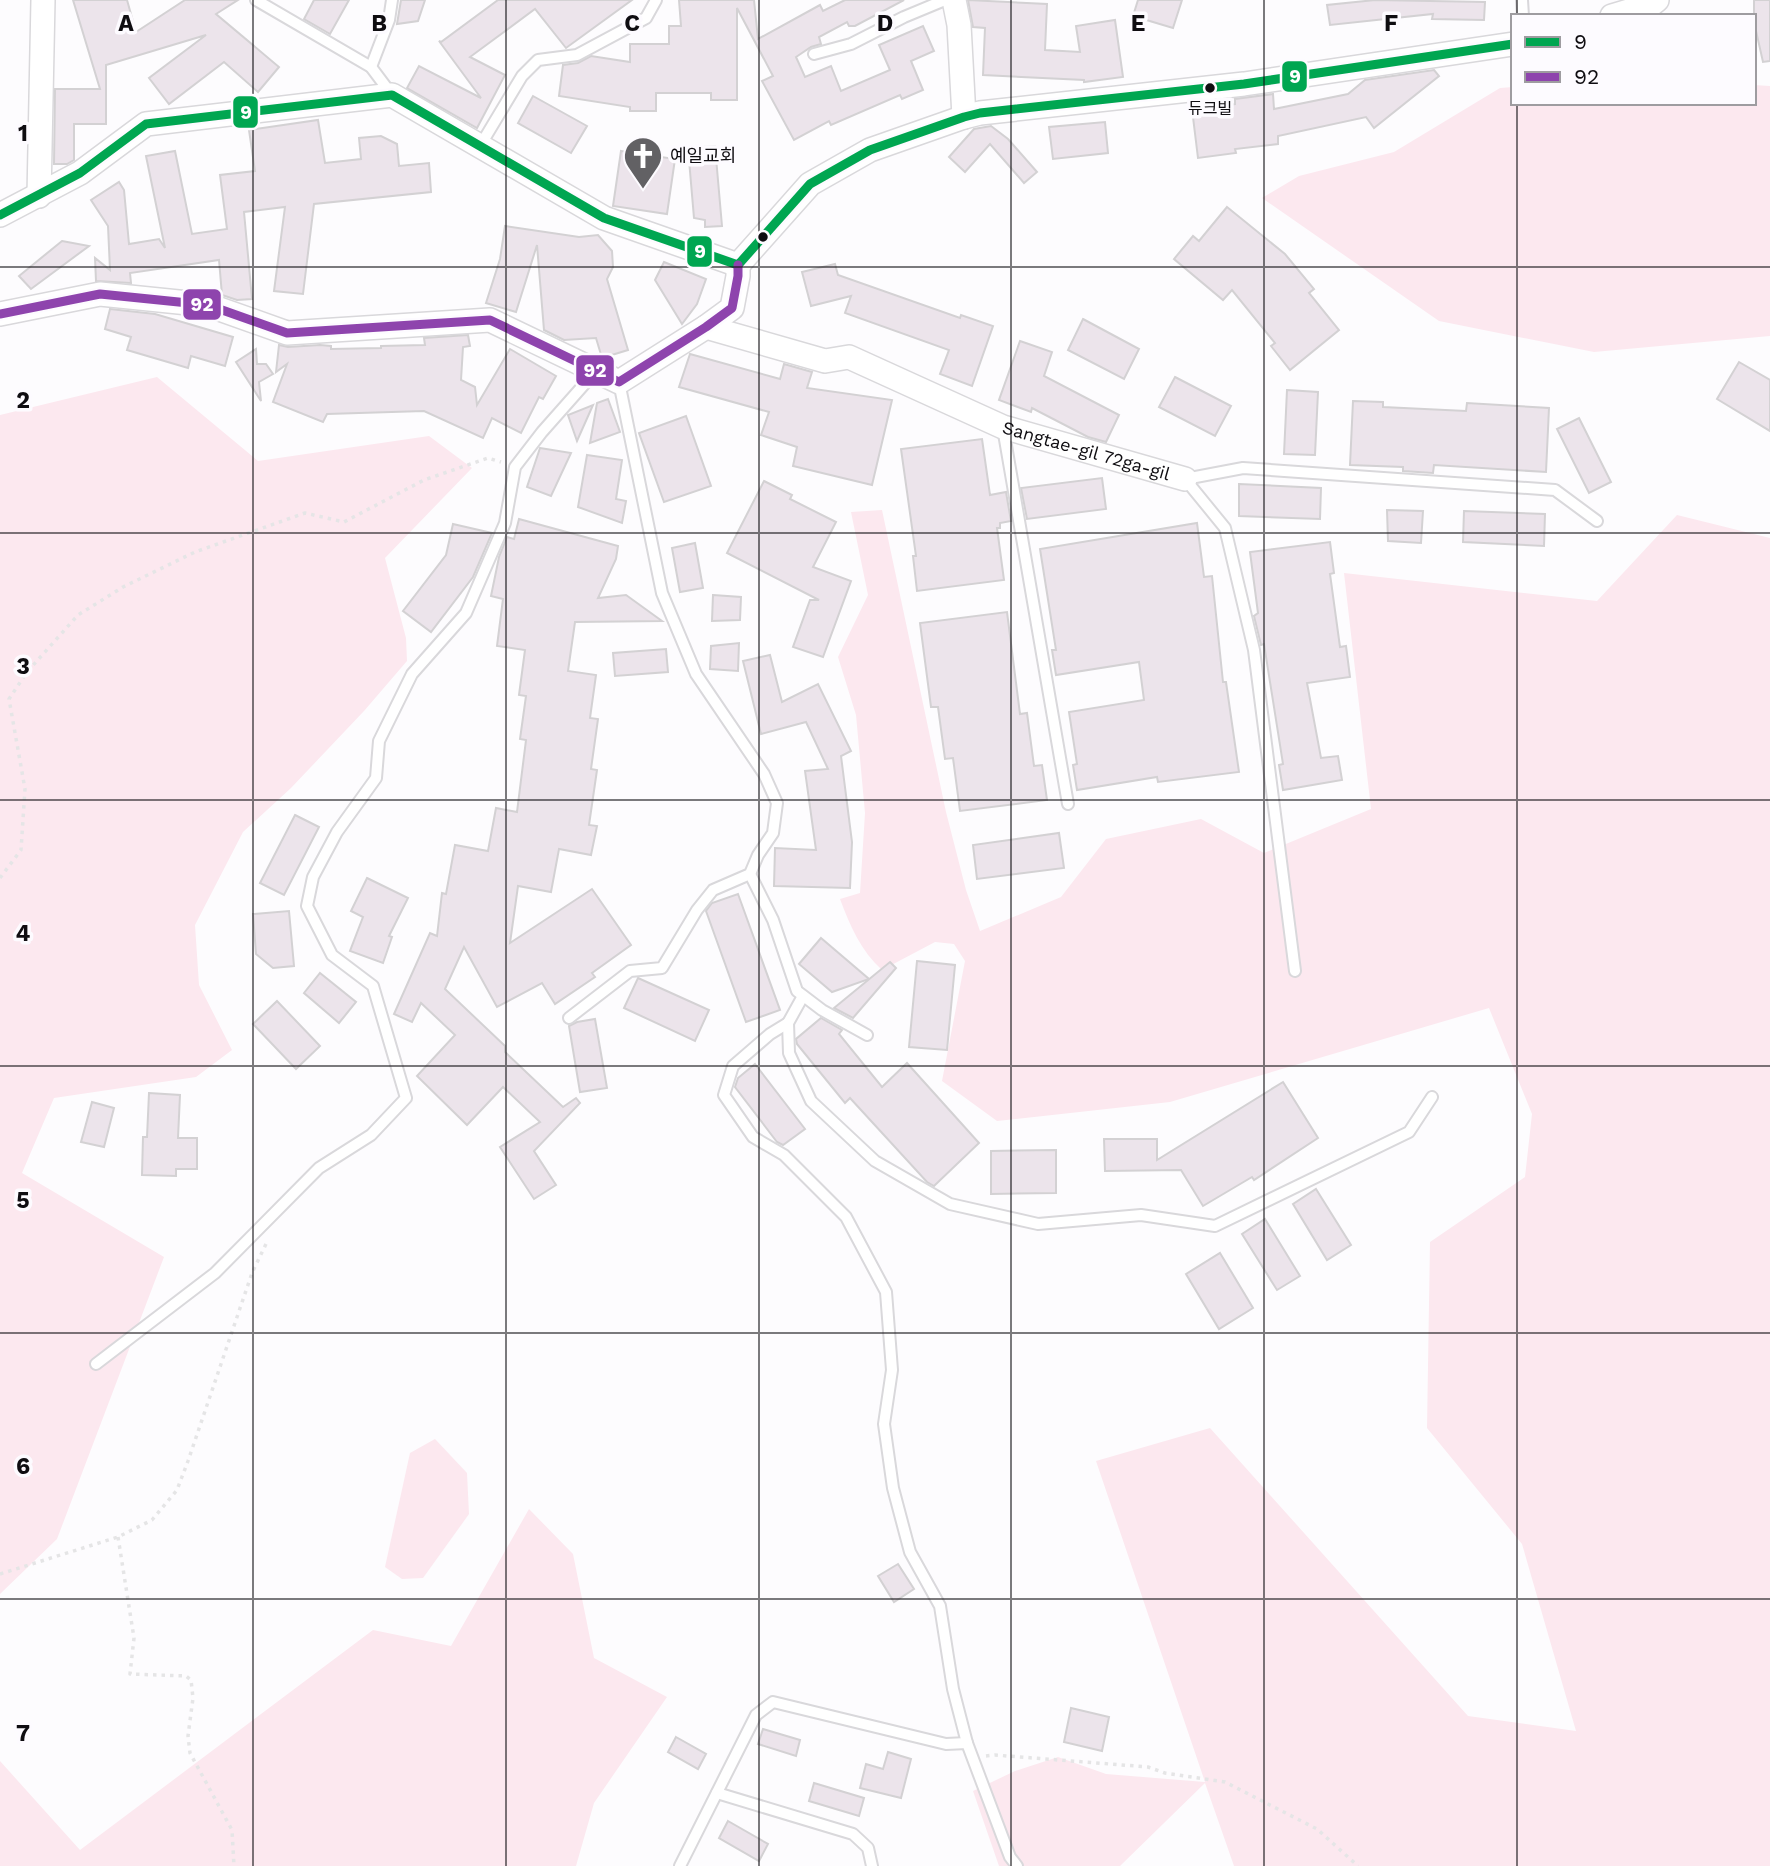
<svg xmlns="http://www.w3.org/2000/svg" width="1770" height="1866" viewBox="0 0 1770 1866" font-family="'Work Sans','Noto Sans KR',sans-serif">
	<rect width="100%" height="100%" fill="#fdfcfe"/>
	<!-- green -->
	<g fill="#fce8ef">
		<path d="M1754,85L1770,86V336L1594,352L1439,321L1262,198L1299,176L1394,152L1500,88L1513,87V103H1754Z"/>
		<path d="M157,377L258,461L429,436L472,468L385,558L406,638L407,661L364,711L291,788L243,832L195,925L199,985L232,1050L196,1077L54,1098L22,1173L164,1257L57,1539L0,1594V415Z"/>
		<path d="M882,510L946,812L966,890L980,931L1061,897L1106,839L1201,819L1264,853L1371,809L1344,573L1597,601L1677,515L1770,538V1866H1234L1205,1783L1120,1866H999L973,1791L1015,1771L1058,1757L1106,1774L1205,1782L1096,1461L1210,1428L1468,1716L1576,1731L1522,1544L1427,1428L1430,1242L1525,1177L1532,1114L1489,1008L1170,1102L997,1121L942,1081L965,961L954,944L935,942L882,970C861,951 850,926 840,899L860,893L865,813L856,715L838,657L868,595L851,512Z"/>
		<path d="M435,1439L467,1473L469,1514L423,1578L402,1579L385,1567L410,1453Z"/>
		<path d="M529,1509L573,1554L594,1658L667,1697L594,1803L576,1866H0V1761L80,1850L373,1630L451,1646Z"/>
	</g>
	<!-- building -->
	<g fill="#ece4eb" stroke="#d3d1d3" stroke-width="2">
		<path d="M73,0H127L136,32L185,0H238L216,14L279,67L258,92L224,62L169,104L149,78L206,35L106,65V124H74V160L67,164H54L55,89H100Z"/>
		<path d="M314,0H349L330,34L304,19Z"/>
		<path d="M401,0H425L418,21L397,24Z"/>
		<path d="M498,0H632L566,48L535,9L470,57L505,75L477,128L407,88L419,66L481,98L439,41L441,42Z"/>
		<path d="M679,0H754L758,39L820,5L823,11L845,0H904L855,26H849L847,22L819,37L821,44L811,47L796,57L805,77L831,66L841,91L890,70L879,45L923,26L934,51L911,61L923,90L902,99L900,95L831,125L829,121L794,140L762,81L773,76L737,8V100H711V93H656V111H630V107L559,96L563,65L578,63L591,56L630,62V44H669V26H681Z"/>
		<path d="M968,0L1047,4L1045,50L1080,52L1076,26L1115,20L1123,77L1084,82V80L983,75L985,28L973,27Z"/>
		<path d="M1138,0H1182L1173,28L1133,16Z"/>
		<path d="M1375,0L1485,2L1484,20L1432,19L1433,14L1330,25L1327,5Z"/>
		<path d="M1754,0H1770V61L1763,62L1754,22Z"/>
		<path d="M1434,70L1439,76L1374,128L1366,117L1278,136V144L1235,149L1236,153L1198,158L1192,109L1235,104V99L1273,94L1274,109L1348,94L1365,80Z"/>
		<path d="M533,96L587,126L571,153L518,123Z"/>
		<path d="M318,120L325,163L361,159L359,138L381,136L397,144L399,166L429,163L431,192L314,204L303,294L274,291L285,207L244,212L252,299L237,300L222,295L219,260L130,273L131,283L96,281L95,258L110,270L108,226L91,200L119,182L124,190L129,244L159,239L165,248L146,156L175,151L192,234L227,229L220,175L255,171L249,130Z"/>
		<path d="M1105,122L1108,153L1053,159L1049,127Z"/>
		<path d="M991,126L1008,139L1037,172L1024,183L990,144L965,172L949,157L974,129Z"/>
		<path d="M715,146L722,226L705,227V220L694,218L688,148Z"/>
		<path d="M621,151L675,159L667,214L613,206Z"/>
		<path d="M1227,207L1285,254L1314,289L1309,293L1339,330L1290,370L1271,346L1275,343L1232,290L1223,300L1174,259L1193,236L1199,241Z"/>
		<path d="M505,226L579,237L598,235L612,251L613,267L607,279L628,350L602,358L596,338L564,340L544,330L537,245L516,312L486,303L500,259Z"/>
		<path d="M62,241L89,246L31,289L19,276Z"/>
		<path d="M664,262L706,279L697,304L682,324L655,280Z"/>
		<path d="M835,264L838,275L960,318L961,315L993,326L972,386L940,374L949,350L845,313L851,296L811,306L802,272Z"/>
		<path d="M110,309L155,314L233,337L225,366L191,356L188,368L127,350L131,337L105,329Z"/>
		<path d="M1083,319L1139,349L1124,379L1068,350Z"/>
		<path d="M468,335L470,346L463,347L461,380L475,387L477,405L510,349L556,376L543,399L539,397L521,433L492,418L483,438L424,411L327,414L323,422L273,402L287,364L276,372L279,345L288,347L320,345L331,346V349L381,348V346L425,345L424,338Z"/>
		<path d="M1020,341L1052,352L1044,376L1119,415L1106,442L1088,437L1032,408L1031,412L999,400Z"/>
		<path d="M256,349L257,364H266L273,374L259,382L261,401L236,362Z"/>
		<path d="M690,354L780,379L784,364L812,372L807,388L892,400L872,485L793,466L797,447L761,435L769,412L679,387Z"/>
		<path d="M1739,362L1770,380V431L1717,399Z"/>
		<path d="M1175,377L1231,406L1215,436L1159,407Z"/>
		<path d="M1287,390L1318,392L1315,455L1284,454Z"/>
		<path d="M608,399L620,432L590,443L597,403Z"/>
		<path d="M1353,401L1383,402V407L1466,411L1467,403L1549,408L1546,472L1434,465L1433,473L1403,471V467L1350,465Z"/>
		<path d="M593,405L577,441L568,415Z"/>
		<path d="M686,416L711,486L664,502L639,433Z"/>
		<path d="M1579,418L1611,482L1589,493L1557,429Z"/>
		<path d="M982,439L990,495L1006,492L1011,521L1000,523V528H997L1004,580L917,591L913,556H916L901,449Z"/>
		<path d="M540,448L571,453L551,496L527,487Z"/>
		<path d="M587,455L622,460L616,499L626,501L622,523L578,507Z"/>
		<path d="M1102,478L1106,509L1027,519L1021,488Z"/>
		<path d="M764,481L792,495L790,499L836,522L813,567L851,581L823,657L793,647L810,600H819L727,553Z"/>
		<path d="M1239,484L1321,488L1320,519L1239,516Z"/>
		<path d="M1387,510L1423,511L1421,543L1388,541Z"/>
		<path d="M1464,511L1545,514L1544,546L1463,542Z"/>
		<path d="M519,519L618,546L616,559L598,598L626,595L662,621L575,622L568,671L596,675L590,718L598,719L591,769L597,770L589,825L597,826L591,855L559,849L551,892L518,886L510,943L592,889L631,945L592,973L595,977L555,1004L542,983L497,1007L464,947L445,989L505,1046V1052L563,1107L576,1098L580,1103L534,1151L556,1185L534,1199L500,1147L540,1122L503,1087L467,1125L417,1076L455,1035L421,1003L412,1022L394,1014L430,933L437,936L442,893L446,894L455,845L488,851L496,808L517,812L526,740L520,739L526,696L519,695L525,650L497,646L503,599L491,596L499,557L507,537L514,539Z"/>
		<path d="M1197,523L1204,577L1212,576L1223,682H1226L1239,772L1158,782L1157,777L1077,790L1073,765L1077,764L1069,712L1144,700L1139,662L1056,675L1052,650H1056L1040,549Z"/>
		<path d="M453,524L492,533L473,577L431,632L403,611L446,555Z"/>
		<path d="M1330,542L1334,573L1330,574L1340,647L1346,646L1350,677L1307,683L1321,758L1338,756L1342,780L1283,790L1279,765L1283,764L1264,644L1261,645L1254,616L1258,613L1250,552Z"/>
		<path d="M695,543L703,588L680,592L672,548Z"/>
		<path d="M713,595L741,597L740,620L712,621Z"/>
		<path d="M1007,612L1020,714L1027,713L1034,766L1042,765L1047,800L960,811L953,758L945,759L938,707H931L920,623Z"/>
		<path d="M739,643L738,671L710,669L711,646Z"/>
		<path d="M666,649L668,672L615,676L613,653Z"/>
		<path d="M770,655L782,702L818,684L851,751L841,756L852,842L850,888L774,886L775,848L816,850L805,771L828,769L806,722L761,734L743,661Z"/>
		<path d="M295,815L319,827L284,895L260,883Z"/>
		<path d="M1059,833L1064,868L977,879L973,845Z"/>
		<path d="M367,878L408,898L389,936L392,937L383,963L350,951L363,917L351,911Z"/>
		<path d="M738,894L780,1010L746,1022L706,911L712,903Z"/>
		<path d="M289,911L294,966L273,968L256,954L253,914Z"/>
		<path d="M821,938L869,979L832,992L799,964Z"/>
		<path d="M917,961L955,965L947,1050L909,1047Z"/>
		<path d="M890,962L896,968L853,1018L834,1008Z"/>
		<path d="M320,973L356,1002L339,1023L304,993Z"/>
		<path d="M638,978L709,1010L695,1041L624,1008Z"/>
		<path d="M277,1001L320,1046L296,1069L253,1024Z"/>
		<path d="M821,1018L842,1030L839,1034L882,1087L907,1063L979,1143L934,1186L927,1182L850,1098L845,1103L797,1044L796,1039Z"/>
		<path d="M595,1019L607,1088L580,1092L569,1026L577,1022Z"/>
		<path d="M755,1064L805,1129L783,1145L777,1142L735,1087L738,1078Z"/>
		<path d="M1283,1082L1318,1138L1254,1180L1252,1177L1203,1206L1181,1170L1105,1171L1104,1139H1157V1160Z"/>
		<path d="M149,1093L180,1095L178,1138H197V1169H176V1176L142,1175L143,1137H147Z"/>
		<path d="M92,1102L114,1108L104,1147L81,1142Z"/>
		<path d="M1056,1150V1193L991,1194V1151Z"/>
		<path d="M1316,1189L1351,1245L1327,1260L1293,1204Z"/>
		<path d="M1265,1219L1300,1276L1277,1290L1242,1234Z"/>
		<path d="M1220,1253L1253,1308L1219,1329L1186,1274Z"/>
		<path d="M898,1564L914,1589L894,1602L878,1576Z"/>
		<path d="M1071,1708L1109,1717L1102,1751L1064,1742Z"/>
		<path d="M763,1729L800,1740L796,1756L758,1744Z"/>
		<path d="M676,1737L706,1754L698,1769L668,1752Z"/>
		<path d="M888,1752L911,1759L901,1798L860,1788L866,1764L883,1769Z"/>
		<path d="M814,1783L864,1798L859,1816L809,1801Z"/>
		<path d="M728,1821L768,1844L759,1861L719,1838Z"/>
	</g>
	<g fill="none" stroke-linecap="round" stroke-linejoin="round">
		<!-- service casing -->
		<g stroke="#d9d8db" stroke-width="14">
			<g id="service">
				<path d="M256,0L371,67L392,95"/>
				<path d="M1522,0L1523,16"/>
				<path d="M814,54L851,44L904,17L945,0"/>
				<path d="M371,67L389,20L392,0"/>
				<path d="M480,146L522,76L538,60L577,55L646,18L656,0"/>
				<path d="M1003,428L1068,804"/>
				<path d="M750,874L773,920L797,991L822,1010L867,1035"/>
				<path d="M1295,971L1254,650L1225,528L1185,479L1243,468L1555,490L1597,521"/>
				<path d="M803,996L788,1023L789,1053L811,1101L875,1161L950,1204L1038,1224L1141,1215L1215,1226L1409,1132L1432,1097"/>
				<path d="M569,1018L630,971L662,968L697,910L713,890L750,874L758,855L773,833L777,803L764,774L696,674L662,593L619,382"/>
				<path d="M788,1023L770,1034L733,1066L724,1095L753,1137L784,1155L846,1217L886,1292L892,1370L884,1424L893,1488L910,1552L940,1606L953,1689L967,1743L1010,1857L1017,1866"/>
				<path d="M96,1364L215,1273L319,1168L371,1135L406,1098L373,986L332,955L307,906L313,877L337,832L376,778L379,741L412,674L466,613L505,523L515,467L542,432L596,371"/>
				<path d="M717,1793L853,1834L868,1848L872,1866"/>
				<path d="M680,1866L756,1715L773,1702L946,1744L967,1743"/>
			</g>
		</g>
		<!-- minor casing -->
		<g stroke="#d9d8db" stroke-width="26">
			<g id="minor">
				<path d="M954,0L959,25L964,117"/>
				<path d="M1612,16L1652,4L1657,0"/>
				<path d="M39,196L43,0"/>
				<path d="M0,215L80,173L146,124L392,95L604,218L738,265L810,184L870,150L964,117L980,113L1244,84L1513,44"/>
				<path d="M0,314L100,294L208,305L287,333L490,320L619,382L706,327L732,308L738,276V265"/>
				<path id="s1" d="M706,327L825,361L849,357L1003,427L1185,479"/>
			</g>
		</g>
		<!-- path -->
		<g stroke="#e5e5e6" stroke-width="3.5" stroke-dasharray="3.5 5" stroke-linecap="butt">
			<path d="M0,878L21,850L25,789L9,699L27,672L78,615L123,587L195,552L305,513L344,522L424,480L488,458L501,462"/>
			<path d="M118,1537L134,1638L130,1674L186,1676L191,1680L193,1698L188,1736L190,1753L232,1830L234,1866"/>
			<path d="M0,1574L118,1537L152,1520L177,1490L188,1461L252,1273L266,1244"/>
			<path d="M986,1756L995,1755L1148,1767L1165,1773L1225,1782L1317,1829L1358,1866"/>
		</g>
		<!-- service -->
		<use href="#service" stroke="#fff" stroke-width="10"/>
		<!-- minor -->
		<use href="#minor" stroke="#fff" stroke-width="23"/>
		<!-- bus-1 casing -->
		<g stroke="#fdfbff" stroke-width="14">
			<path id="bus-1" d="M0,215L80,173L146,124L392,95L604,218L738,265L810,184L870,150L964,117L980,113L1244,84L1513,44"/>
		</g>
		<!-- bus-2 casing -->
		<g stroke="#fdfbff" stroke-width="14">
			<path id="bus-2" d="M0,314L100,294L208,305L287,333L490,320L619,382L706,327L732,308L738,276V265"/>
		</g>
		<!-- bus-1 -->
		<use href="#bus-1" stroke="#00a651" stroke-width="9"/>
		<!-- bus-2 -->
		<use href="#bus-2" stroke="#8e44ad" stroke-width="9"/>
	</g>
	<!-- grid -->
	<path fill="none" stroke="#0f0d11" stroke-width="2" stroke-opacity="0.55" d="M253,0V1866M506,0V1866M759,0V1866M1011,0V1866M1264,0V1866M1517,0V16M1517,103V1866M0,267H1770M0,533H1770M0,800H1770M0,1066H1770M0,1333H1770M0,1599H1770"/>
	<!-- icons -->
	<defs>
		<g id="church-pin" transform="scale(2.0125)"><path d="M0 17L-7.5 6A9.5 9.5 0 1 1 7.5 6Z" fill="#626164" stroke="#fdfbff"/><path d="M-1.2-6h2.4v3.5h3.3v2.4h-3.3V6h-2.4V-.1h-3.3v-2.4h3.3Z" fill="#fff"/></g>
	</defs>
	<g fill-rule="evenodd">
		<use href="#church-pin" x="643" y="156"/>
	</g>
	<!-- markers -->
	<g fill="#0f0d11" stroke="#fdfbff" stroke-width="2.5">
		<circle cx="1210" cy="88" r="6"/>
		<circle cx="763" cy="237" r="6"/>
	</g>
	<g text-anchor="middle" stroke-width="7" stroke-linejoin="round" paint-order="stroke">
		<!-- bus labels -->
		<g font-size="16" fill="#0f0d11" stroke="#fdfbff">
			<text x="1210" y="114">듀크빌</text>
		</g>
		<!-- poi labels -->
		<g font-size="18" fill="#0f0d11" stroke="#fdfbff" text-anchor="start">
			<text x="670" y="162">예일교회</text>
		</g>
		<!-- street labels -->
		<g font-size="18" fill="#0f0d11" stroke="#fdfbff">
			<text dy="6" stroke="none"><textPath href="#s1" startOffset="404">Sangtae-gil 72ga-gil</textPath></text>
		</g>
	</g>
	<g font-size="23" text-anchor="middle" font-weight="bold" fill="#0f0d11" stroke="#fdfbff" stroke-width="7" stroke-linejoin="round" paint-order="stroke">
		<text x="126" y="31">A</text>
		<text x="379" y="31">B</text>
		<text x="632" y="31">C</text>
		<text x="885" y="31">D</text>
		<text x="1138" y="31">E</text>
		<text x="1391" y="31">F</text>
		<text x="23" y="141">1</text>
		<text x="23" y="408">2</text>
		<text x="23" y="674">3</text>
		<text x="23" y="941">4</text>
		<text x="23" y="1208">5</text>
		<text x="23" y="1474">6</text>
		<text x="23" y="1741">7</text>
	</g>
	<g stroke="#fdfbff" stroke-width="2.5">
		<rect x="1281" y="60" width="27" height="33" rx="7" fill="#00a651"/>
		<rect x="232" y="95" width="27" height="34" rx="7" fill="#00a651"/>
		<rect x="686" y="235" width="27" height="33" rx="7" fill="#00a651"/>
		<rect x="182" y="288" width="40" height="33" rx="7" fill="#8e44ad"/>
		<rect x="575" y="354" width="40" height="33" rx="7" fill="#8e44ad"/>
	</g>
	<g font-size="19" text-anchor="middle" font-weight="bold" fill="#fff">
		<text x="1295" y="83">9</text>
		<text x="246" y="119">9</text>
		<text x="700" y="258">9</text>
		<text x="202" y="311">92</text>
		<text x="595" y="377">92</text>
	</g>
	<!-- legend -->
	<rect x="1511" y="14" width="245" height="91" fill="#fdfbff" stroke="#9e9ca0" stroke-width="2"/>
	<rect x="1525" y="37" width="35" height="10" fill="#00a651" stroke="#9e9ca0" stroke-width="2"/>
	<text x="1574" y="49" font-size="21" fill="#0f0d11">9</text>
	<rect x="1525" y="72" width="35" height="10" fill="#8e44ad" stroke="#9e9ca0" stroke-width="2"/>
	<text x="1574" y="84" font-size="21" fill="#0f0d11">92</text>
</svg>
